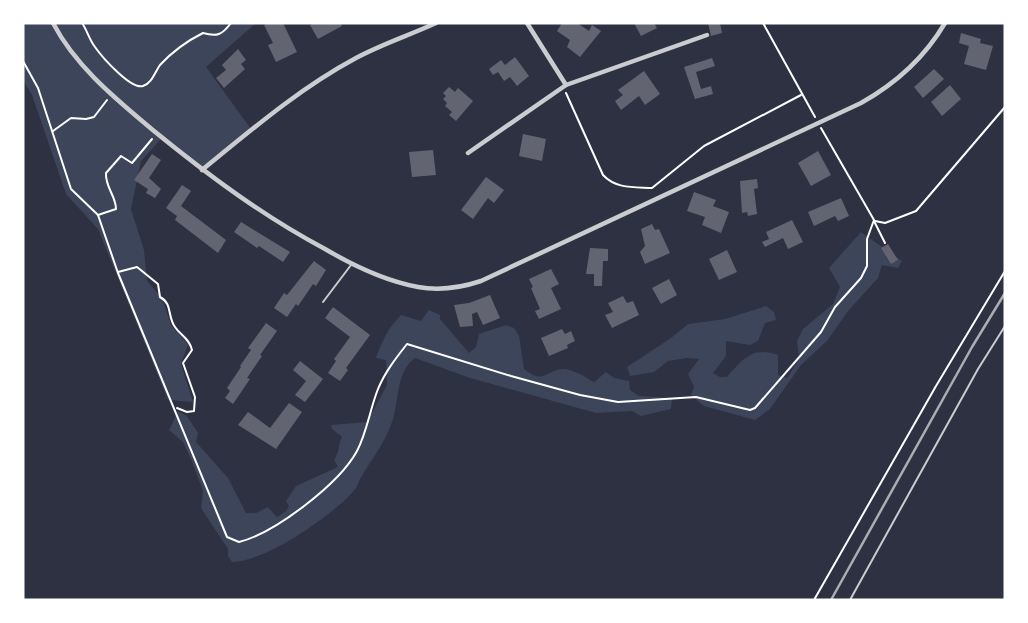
<svg xmlns="http://www.w3.org/2000/svg" width="1028" height="623" viewBox="0 0 1028 623" font-family="'Fira Sans Condensed',sans-serif">
	<rect width="100%" height="100%" fill="#2d3142"/>
	<!-- green -->
	<g fill="#3c4559">
		<path d="M23,23H256L206,67L251,129L202,170L162,138L141,161L131,209L144,250L147,281L162,298L171,325L188,344L181,364L193,402L168,400L98,229L66,194L32,95L23,80Z"/>
		<path d="M861,232L902,261L898,268L882,265L878,278L848,311L827,341L801,365L770,409L755,420L704,406L691,395L694,387L688,374L699,359L687,358L668,361L654,372L630,376L627,367L671,338L688,324L725,319L766,306L774,312L776,320L765,323L758,341L750,345L726,341V356L713,373L720,377H727C743,359 752,346 778,355V375L787,378L799,359L797,341L803,329L833,304L840,287L829,268Z"/>
		<path d="M429,310L440,315V319L469,353L476,347L479,334L506,325L514,328L519,336L524,369C545,385 544,371 562,369C572,368 585,377 594,382L606,372L614,378L629,381L630,390L639,396L672,398L671,409L641,416L632,411L596,413L470,378L415,358C396,371 399,402 392,422C385,443 371,460 360,479C358,484 356,489 352,493C328,518 267,561 232,562L228,556V549L201,508L203,491L191,459L183,442L169,430L178,411L187,416L198,433L196,442L228,478L246,513H256L268,507L277,517L286,511L289,506L286,501L296,486L338,467L334,460C339,453 338,445 342,437L332,429L331,425L367,422L387,385L386,360L376,358C382,341 388,328 401,315L421,321Z"/>
	</g>
	<!-- building -->
	<g fill="#626471">
		<path d="M268,23H283L297,52L276,62L268,45L273,43L264,25Z"/>
		<path d="M314,23H340L342,26L318,39L310,25Z"/>
		<path d="M562,23H577L589,31L592,25L601,31L580,57L567,47L570,40L557,31Z"/>
		<path d="M634,23H654L657,28L641,36Z"/>
		<path d="M708,23H720L722,33L711,36Z"/>
		<path d="M961,33L981,39L980,43L993,46L986,70L964,64L969,46L959,43Z"/>
		<path d="M238,49L246,60L241,64L245,69L224,88L216,78L226,70L222,65Z"/>
		<path d="M515,57L529,76L517,86L510,77L504,81L498,72L493,75L489,69L501,60L505,65Z"/>
		<path d="M712,58L715,66L696,72L701,89L711,86L713,94L695,99L684,67Z"/>
		<path d="M934,69L944,79L923,98L914,87Z"/>
		<path d="M644,71L660,94L645,105L639,96L621,110L615,101L623,95L618,90Z"/>
		<path d="M950,85L961,99L942,116L931,102Z"/>
		<path d="M449,87L455,92L458,88L473,101L456,121L449,115L452,112L445,106L447,103L443,99L446,96L443,93Z"/>
		<path d="M523,134L546,139L542,161L519,156Z"/>
		<path d="M433,150L436,175L412,177L409,152Z"/>
		<path d="M818,151L831,175L811,186L798,163Z"/>
		<path d="M152,154L161,160L149,178L161,189L155,198L146,193L148,189L134,180Z"/>
		<path d="M486,177L504,190L494,203L488,198L473,219L461,210Z"/>
		<path d="M757,179L758,188L754,189L757,214L748,216L747,212L742,213L740,181Z"/>
		<path d="M182,185L191,191L181,206L226,240L218,253L175,220L177,216L166,208Z"/>
		<path d="M694,192L716,200L713,206L729,212L721,233L702,225L705,217L687,211Z"/>
		<path d="M841,198L849,216L838,221L835,216L814,226L808,212Z"/>
		<path d="M792,220L803,242L788,249L783,238L765,247L762,242L769,239L766,232Z"/>
		<path d="M241,222L290,252L283,262L259,246L257,248L234,232Z"/>
		<path d="M652,224L655,230L659,229L670,253L645,264L640,252L645,246L641,229Z"/>
		<path d="M888,244L898,260L891,264L881,248Z"/>
		<path d="M590,248L608,249V261H603L602,286H594V274H586Z"/>
		<path d="M727,250L737,272L719,280L709,259Z"/>
		<path d="M314,261L326,270L316,286L313,284L298,306L296,304L287,317L274,308L284,293L287,295Z"/>
		<path d="M551,269L559,284L551,288L561,309L539,319L535,311L540,309L531,288L533,287L529,279Z"/>
		<path d="M669,279L677,295L661,304L652,288Z"/>
		<path d="M490,295L500,318L483,325L477,312L472,314L473,326L460,327L454,305L469,303Z"/>
		<path d="M623,296L627,303L633,301L639,315L612,328L605,315L613,312L608,303Z"/>
		<path d="M333,307L370,335L346,368L348,370L340,381L328,373L336,361L334,359L350,337L325,318Z"/>
		<path d="M266,323L277,331L260,355L262,356L247,378L250,379L233,404L225,398L230,391L227,388L241,367L240,366L251,350L248,348Z"/>
		<path d="M562,329L565,334L571,331L575,341L567,345L568,348L549,356L541,338Z"/>
		<path d="M300,361L323,379L305,402L295,395L306,381L293,370Z"/>
		<path d="M289,403L302,412L276,449L238,425L248,412L270,428Z"/>
	</g>
	<g fill="none" stroke-linecap="round" stroke-linejoin="round">
		<!-- path -->
		<g stroke="#fff" stroke-width="2">
			<path d="M82,23C87,30 89,39 95,47C102,57 131,90 143,86C152,83 155,72 160,65C172,52 187,41 203,33C217,37 222,35 231,23"/>
			<path d="M763,23L815,117"/>
			<path d="M23,61L38,88L71,189L98,215L118,273L227,537L239,542C275,533 339,484 357,451C367,432 370,409 378,389C385,372 396,358 407,344L511,376L580,395L618,402L696,397L750,410L755,408L821,332L835,307L861,278L867,266V239L874,220L821,128"/>
			<path d="M566,93L603,175C616,189 634,187 652,188L704,146L801,95"/>
			<path d="M53,131L71,118L86,119L94,117L107,100"/>
			<path d="M98,215L116,209C116,196 105,187 106,173L121,156L132,163L152,139"/>
			<path d="M874,221L885,243"/>
			<path d="M875,221L885,223L916,211L1005,107"/>
			<path d="M118,272L137,267L158,284L160,297C173,304 167,316 175,327C181,336 189,338 192,350L183,363L195,397L194,411L187,412L177,408"/>
			<path d="M814,600L936,386L1005,271"/>
		</g>
		<!-- service -->
		<g stroke="#caccd0" stroke-width="2">
			<path d="M323,302L351,265"/>
			<path d="M850,600L978,369L1005,326"/>
		</g>
		<!-- minor -->
		<g stroke="#caccd0" stroke-width="4.5">
			<path d="M53,23C76,67 116,99 154,131C208,175 263,216 325,249C354,266 385,281 418,287C440,291 460,288 481,281L861,103C895,84 925,57 945,23"/>
			<path d="M527,23L566,85"/>
			<path d="M468,153L566,85L707,35"/>
			<path d="M202,170C251,130 300,88 356,58C382,44 410,35 436,23"/>
		</g>
		<!-- rail -->
		<path stroke="#abadb3" stroke-width="2.5" d="M831,600L972,347L1005,293"/>
	</g>
	<!-- border -->
	<rect width="1028" height="623" fill="none" stroke="#ffffff" stroke-width="49"/>
</svg>
